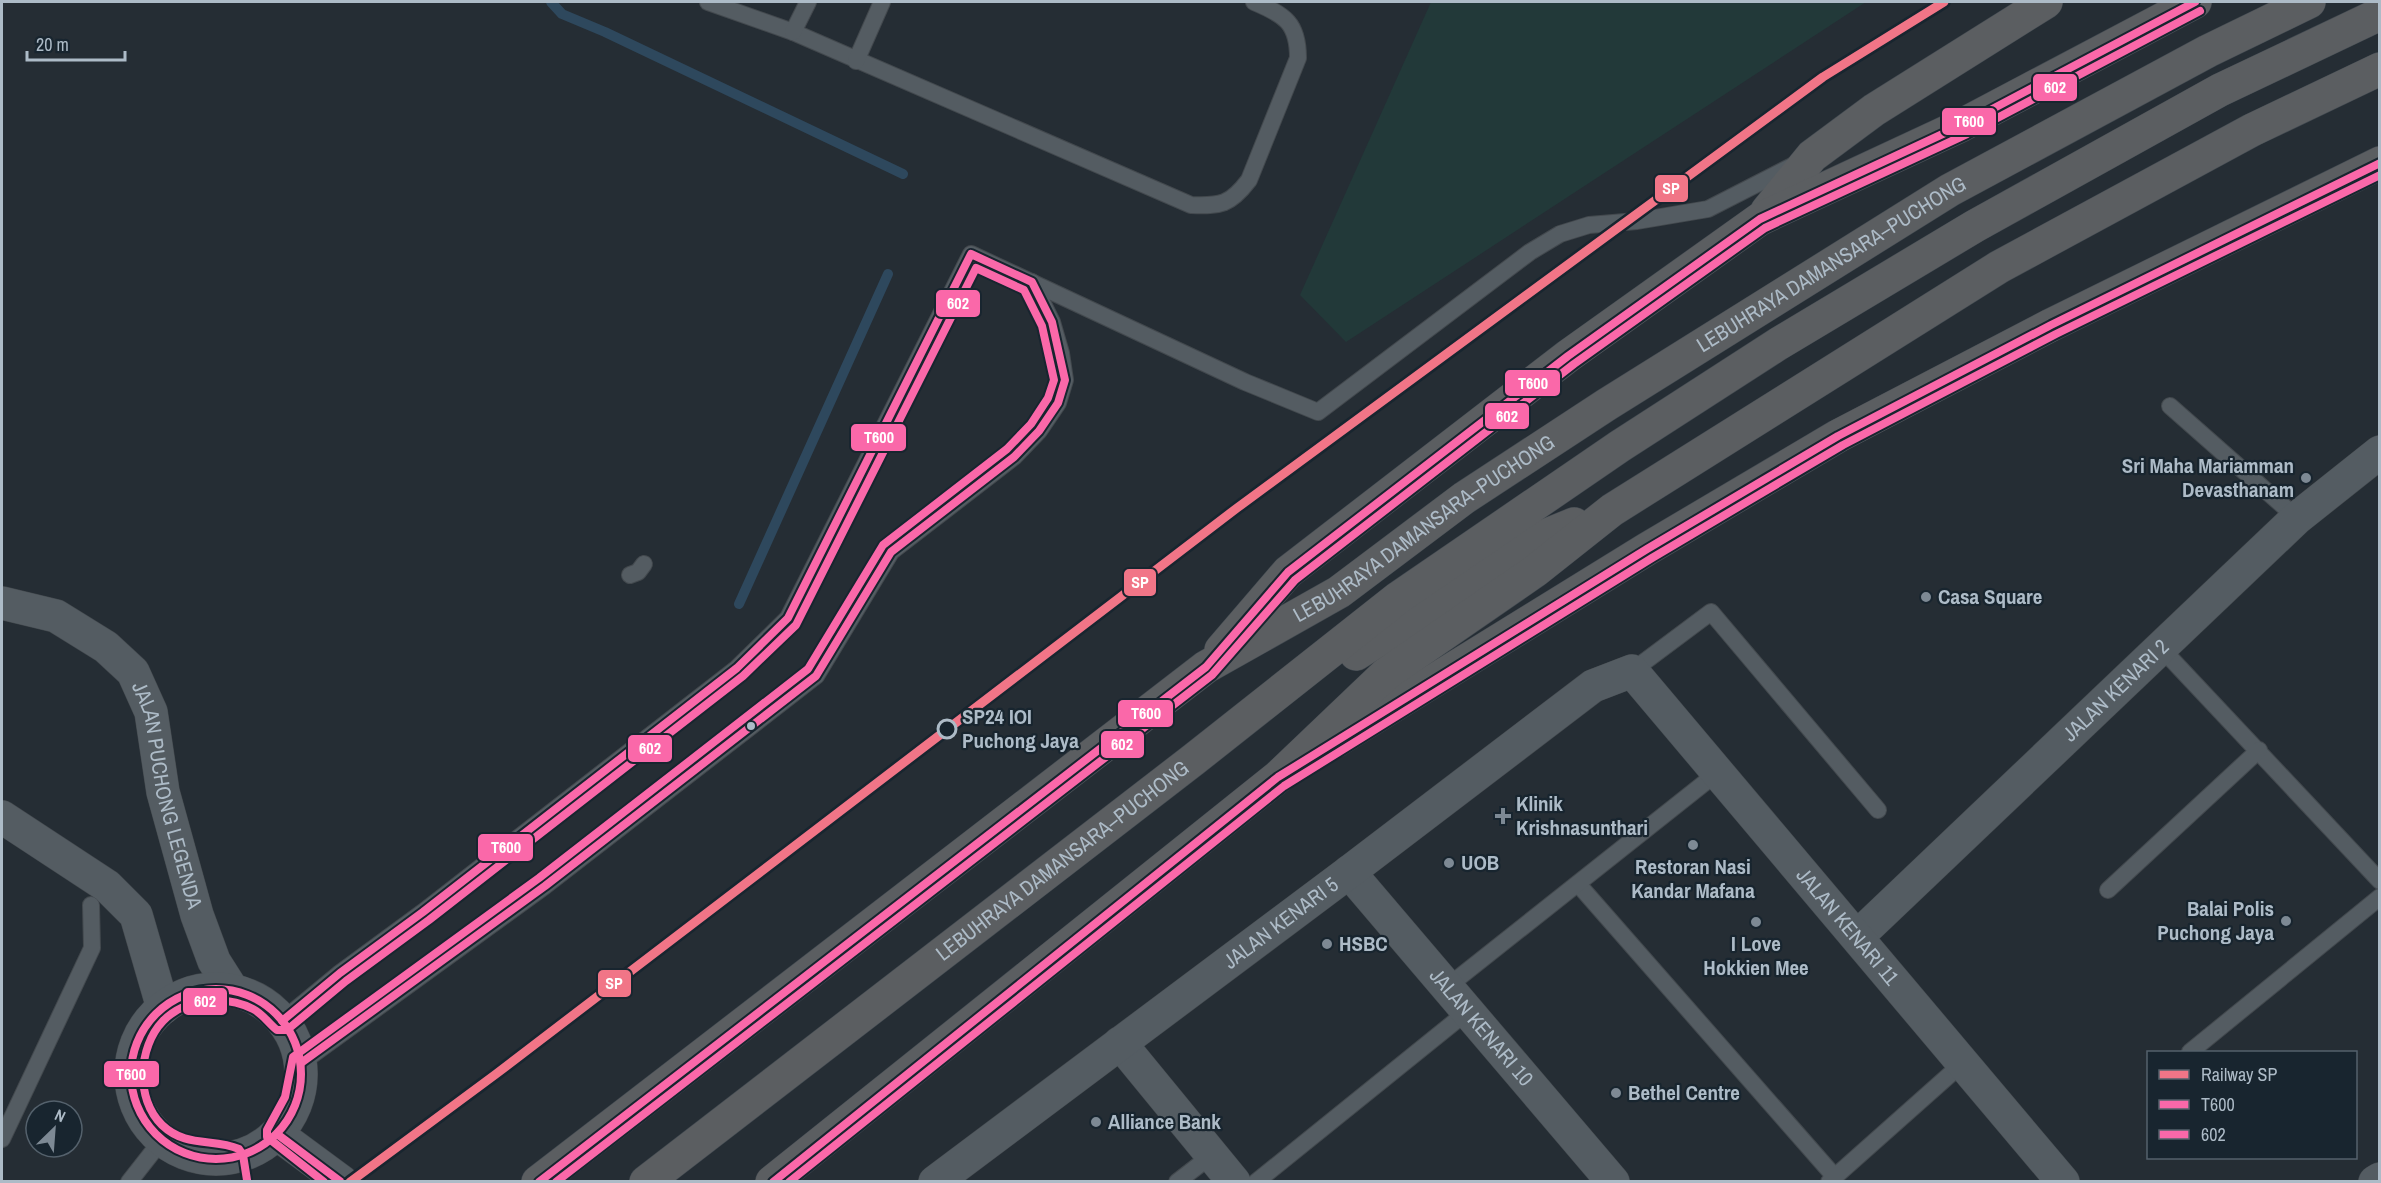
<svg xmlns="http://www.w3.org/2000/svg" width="2381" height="1183" viewBox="0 0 2381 1183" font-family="'Archivo Narrow',sans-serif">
	<rect width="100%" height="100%" fill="#252d34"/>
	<!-- green -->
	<path fill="#223939" d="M1431,2H1866L1346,342L1300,295Z"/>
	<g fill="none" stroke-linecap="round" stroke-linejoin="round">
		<!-- stream -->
		<g stroke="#2e485d" stroke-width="10">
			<path d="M551,2L562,14L605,32L903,174"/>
			<path d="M739,604L888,274"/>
		</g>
		<!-- service casing -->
		<g stroke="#43494e" stroke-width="18">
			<g id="service">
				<path d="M708,2L793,32L1191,205C1221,206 1230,205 1249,180L1298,58C1298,23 1285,15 1254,2"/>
				<path d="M793,32L808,2"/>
				<path d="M856,61L882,2"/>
				<path d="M2170,406L2297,518"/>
				<path d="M630,575L638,572L644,564"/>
				<path d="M2161,648L2380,881"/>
				<path d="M1632,671L1711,612L1878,810"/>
				<path d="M1578,884L1835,1177"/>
				<path d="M2108,890L2259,750"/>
				<path d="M1447,987L1717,773"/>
				<path d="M282,1021L340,973L423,912L737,668L788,618L971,254L1245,382L1318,412L1530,252L1560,234L1589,225L1637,221L1708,209L1796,164"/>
				<path d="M2190,1052L2380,897"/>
				<path d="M301,1063L545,886L816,676L891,552L1014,457L1039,431L1058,403L1065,380L1061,353L1052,322L1032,282"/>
				<path d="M2,1139L92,948L91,905"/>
				<path d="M129,1182L162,1140"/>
				<path d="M1177,1182L1212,1155"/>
				<path d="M1256,1182L1468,1011"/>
				<path d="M1829,1182L1964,1062"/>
			</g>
		</g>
		<!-- minor casing -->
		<g stroke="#43494e" stroke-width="34">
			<g id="minor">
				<path id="s1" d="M2,603L56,616L106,647L133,672L151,712L163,792L197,915L214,961L233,991"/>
				<path d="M2,817L107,886L136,915L163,1008"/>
				<path id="s2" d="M1349,872L1613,1182"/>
				<path id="s3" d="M1858,936L2297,518L2380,452"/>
				<circle cx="216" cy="1074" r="85"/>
				<path d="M1120,1043L1234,1182"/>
				<path d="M277,1134L342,1182"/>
				<path id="s4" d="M935,1182L1349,872L1593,686L1632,671L2063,1182"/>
			</g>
		</g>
		<!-- tertiary casing -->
		<g stroke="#43494e" stroke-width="34">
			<path id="tertiary" d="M2375,1182L2380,1179"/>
		</g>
		<!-- motorway casing -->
		<g stroke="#414950" stroke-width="34">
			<g id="motorway">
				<path d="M1767,211L1812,156L1874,110L2046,2"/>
				<path d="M1221,650L1288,572L1568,356L1760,219L1962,125L2195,2"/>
				<path d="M1356,654L1542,537L1574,524"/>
				<path d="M1336,741L1647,549L1838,436L2051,325L2380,163"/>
				<path id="s5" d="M538,1182L1206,667L1339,592L1464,498L1606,405L1950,190L2208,51L2309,2"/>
				<path id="s6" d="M646,1182L1193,760L1398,598L1620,446L1778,344L1975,226L2220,90L2380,14"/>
				<path d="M772,1182L1278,777L1386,674L1535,571L1612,510L1999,267L2252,130L2380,69"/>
			</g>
		</g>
		<!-- service -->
		<use href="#service" stroke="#545c62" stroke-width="16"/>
		<!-- minor -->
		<use href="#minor" stroke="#545c62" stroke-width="33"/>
		<!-- tertiary -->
		<use href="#tertiary" stroke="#545c62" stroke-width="33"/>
		<!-- motorway -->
		<use href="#motorway" stroke="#5b5e61" stroke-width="33"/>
		<!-- bus-1 casing -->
		<g stroke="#18252f" stroke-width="12">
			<g id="bus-1">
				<circle cx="216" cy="1074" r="85"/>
				<path d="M282,1021L340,973L423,912L737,668L788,618L971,254L1032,282L1052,322L1065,380L1058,403L1039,431L1014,457L891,552L816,676L545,886L301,1063"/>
				<path d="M277,1134L341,1182"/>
				<path d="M539,1182L1206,667L1288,572L1568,356L1760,219L1962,125L2195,2"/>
				<path d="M773,1182L1278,777L1647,549L1838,436L2051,325L2380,163"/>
			</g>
		</g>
		<!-- bus-2 casing -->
		<g stroke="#18252f" stroke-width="12">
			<g id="bus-2">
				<path d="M247,1180L243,1155L239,1149C213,1138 186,1148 162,1125C135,1099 138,1047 163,1021C185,998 226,995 253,1009C263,1014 269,1024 277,1030H287L346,981L429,920L743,676L796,625L976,268L1024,290L1042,326L1054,380L1048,398L1031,424L1007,449L883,545L808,669L539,878L293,1057L285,1097L267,1130V1137L324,1182"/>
				<path d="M556,1182L1212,675L1295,580L1574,364L1765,228L1967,134L2200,11"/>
				<path d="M789,1182L1284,786L1652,558L1843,445L2056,334L2380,175"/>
			</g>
		</g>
		<!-- bus-1 -->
		<use href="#bus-1" stroke="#fa68a9" stroke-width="8"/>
		<!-- bus-2 -->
		<use href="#bus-2" stroke="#fa68a9" stroke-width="8"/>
		<!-- rail-1 casing -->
		<g stroke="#18252f" stroke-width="14">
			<path id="rail-1" d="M350,1182L496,1074L1237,508L1823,77L1944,2"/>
		</g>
		<!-- rail-1 -->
		<use href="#rail-1" stroke="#f17587" stroke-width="9"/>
	</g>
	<!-- markers -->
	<g fill="#7d8994" stroke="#18252f" stroke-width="2">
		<circle cx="2306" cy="478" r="6"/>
		<circle cx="1926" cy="597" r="6"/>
		<path d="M1500 807h6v6h6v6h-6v6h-6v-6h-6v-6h6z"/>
		<circle cx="1693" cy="845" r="6"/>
		<circle cx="1449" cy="863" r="6"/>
		<circle cx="2286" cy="921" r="6"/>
		<circle cx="1756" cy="922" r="6"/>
		<circle cx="1327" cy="944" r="6"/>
		<circle cx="1616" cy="1093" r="6"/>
		<circle cx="1096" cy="1122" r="6"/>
	</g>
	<circle fill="#adbbc7" stroke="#18252f" stroke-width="2" cx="751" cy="726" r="5"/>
	<circle fill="#18252f" stroke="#adbbc7" stroke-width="3" cx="947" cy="729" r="9"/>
	<g text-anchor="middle" stroke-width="4.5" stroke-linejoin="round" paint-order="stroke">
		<!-- street labels -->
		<g font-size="21" fill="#adbbc7" stroke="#18252f">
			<text dy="7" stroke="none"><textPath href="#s5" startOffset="1588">LEBUHRAYA DAMANSARA–PUCHONG</textPath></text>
			<text dy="7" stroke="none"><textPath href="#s5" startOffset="1102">LEBUHRAYA DAMANSARA–PUCHONG</textPath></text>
			<text dy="7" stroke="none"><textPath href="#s3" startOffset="356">JALAN KENARI 2</textPath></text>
			<text dy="7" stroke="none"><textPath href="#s1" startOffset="280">JALAN PUCHONG LEGENDA</textPath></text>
			<text dy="7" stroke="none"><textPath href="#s6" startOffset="526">LEBUHRAYA DAMANSARA–PUCHONG</textPath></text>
			<text dy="7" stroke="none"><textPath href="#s4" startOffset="432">JALAN KENARI 5</textPath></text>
			<text dy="7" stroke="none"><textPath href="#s4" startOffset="1200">JALAN KENARI 11</textPath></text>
			<text dy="7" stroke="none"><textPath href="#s2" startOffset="204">JALAN KENARI 10</textPath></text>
		</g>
		<!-- poi labels -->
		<g font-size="21" font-weight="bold" fill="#adbbc7" stroke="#18252f" text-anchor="start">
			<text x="2294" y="473" text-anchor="end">Sri Maha Mariamman<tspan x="2294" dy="24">Devasthanam</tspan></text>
			<text x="1938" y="604">Casa Square</text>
			<text x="1516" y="811">Klinik<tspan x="1516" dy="24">Krishnasunthari</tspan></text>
			<text x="1461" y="870">UOB</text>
			<text x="1693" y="874" text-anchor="middle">Restoran Nasi<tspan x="1693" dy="24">Kandar Mafana</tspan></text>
			<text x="2274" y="916" text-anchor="end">Balai Polis<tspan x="2274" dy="24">Puchong Jaya</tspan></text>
			<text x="1339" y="951">HSBC</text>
			<text x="1756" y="951" text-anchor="middle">I Love<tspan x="1756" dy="24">Hokkien Mee</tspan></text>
			<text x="1628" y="1100">Bethel Centre</text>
			<text x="1108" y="1129">Alliance Bank</text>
		</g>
		<!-- stop labels -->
		<g font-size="21" font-weight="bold" fill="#adbbc7" stroke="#18252f" text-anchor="start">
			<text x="962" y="724">SP24 IOI<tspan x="962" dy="24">Puchong Jaya</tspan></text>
		</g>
	</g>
	<g stroke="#18252f" stroke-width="2">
		<rect x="2032" y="73" width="46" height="29" rx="6" fill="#fa68a9"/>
		<rect x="1941" y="107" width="56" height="29" rx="6" fill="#fa68a9"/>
		<rect x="1654" y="174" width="35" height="29" rx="6" fill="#f17587"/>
		<rect x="935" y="289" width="46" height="29" rx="6" fill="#fa68a9"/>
		<rect x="1504" y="369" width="57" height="28" rx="6" fill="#fa68a9"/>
		<rect x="1484" y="402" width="46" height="28" rx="6" fill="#fa68a9"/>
		<rect x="850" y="423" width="57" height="29" rx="6" fill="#fa68a9"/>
		<rect x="1123" y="568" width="34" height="29" rx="6" fill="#f17587"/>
		<rect x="1117" y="699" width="57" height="29" rx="6" fill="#fa68a9"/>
		<rect x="1100" y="730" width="45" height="29" rx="6" fill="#fa68a9"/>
		<rect x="627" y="734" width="46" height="29" rx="6" fill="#fa68a9"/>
		<rect x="477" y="833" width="57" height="29" rx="6" fill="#fa68a9"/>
		<rect x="597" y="969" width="35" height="29" rx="6" fill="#f17587"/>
		<rect x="182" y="987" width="46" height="29" rx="6" fill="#fa68a9"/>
		<rect x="103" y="1060" width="57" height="28" rx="6" fill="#fa68a9"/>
	</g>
	<g font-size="16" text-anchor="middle" font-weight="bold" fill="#fff">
		<text x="2055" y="93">602</text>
		<text x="1969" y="127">T600</text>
		<text x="1671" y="194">SP</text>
		<text x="958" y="309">602</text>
		<text x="1533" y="389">T600</text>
		<text x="1507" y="422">602</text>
		<text x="879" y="443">T600</text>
		<text x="1140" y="588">SP</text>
		<text x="1146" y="719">T600</text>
		<text x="1122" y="750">602</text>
		<text x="650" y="754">602</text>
		<text x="506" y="853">T600</text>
		<text x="614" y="989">SP</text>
		<text x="205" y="1007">602</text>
		<text x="131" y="1080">T600</text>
	</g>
	<!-- border -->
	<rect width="2381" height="1183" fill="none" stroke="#adbbc7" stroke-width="6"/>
	<!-- legend -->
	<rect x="2147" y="1051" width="210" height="108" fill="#18252f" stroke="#54616c" stroke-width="1.5"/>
	<rect x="2159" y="1070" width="30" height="9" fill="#f17587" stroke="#54616c" stroke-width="1.5"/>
	<text x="2201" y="1081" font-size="18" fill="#adbbc7">Railway SP</text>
	<rect x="2159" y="1100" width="30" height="9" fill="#fa68a9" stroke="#54616c" stroke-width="1.5"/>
	<text x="2201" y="1111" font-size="18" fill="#adbbc7">T600</text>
	<rect x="2159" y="1130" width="30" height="9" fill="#fa68a9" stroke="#54616c" stroke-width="1.5"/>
	<text x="2201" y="1141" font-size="18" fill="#adbbc7">602</text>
	<!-- north arrow -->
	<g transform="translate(54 1129) rotate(25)"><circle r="28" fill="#18252f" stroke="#54616c" stroke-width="1.5"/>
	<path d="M0-4.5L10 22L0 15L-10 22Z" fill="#7d8994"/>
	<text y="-9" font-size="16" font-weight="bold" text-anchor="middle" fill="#adbbc7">N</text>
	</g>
	<!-- scale -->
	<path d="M27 51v9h98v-9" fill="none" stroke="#adbbc7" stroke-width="3"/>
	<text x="36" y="51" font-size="18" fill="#adbbc7" stroke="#18252f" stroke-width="4.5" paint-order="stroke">20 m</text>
</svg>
